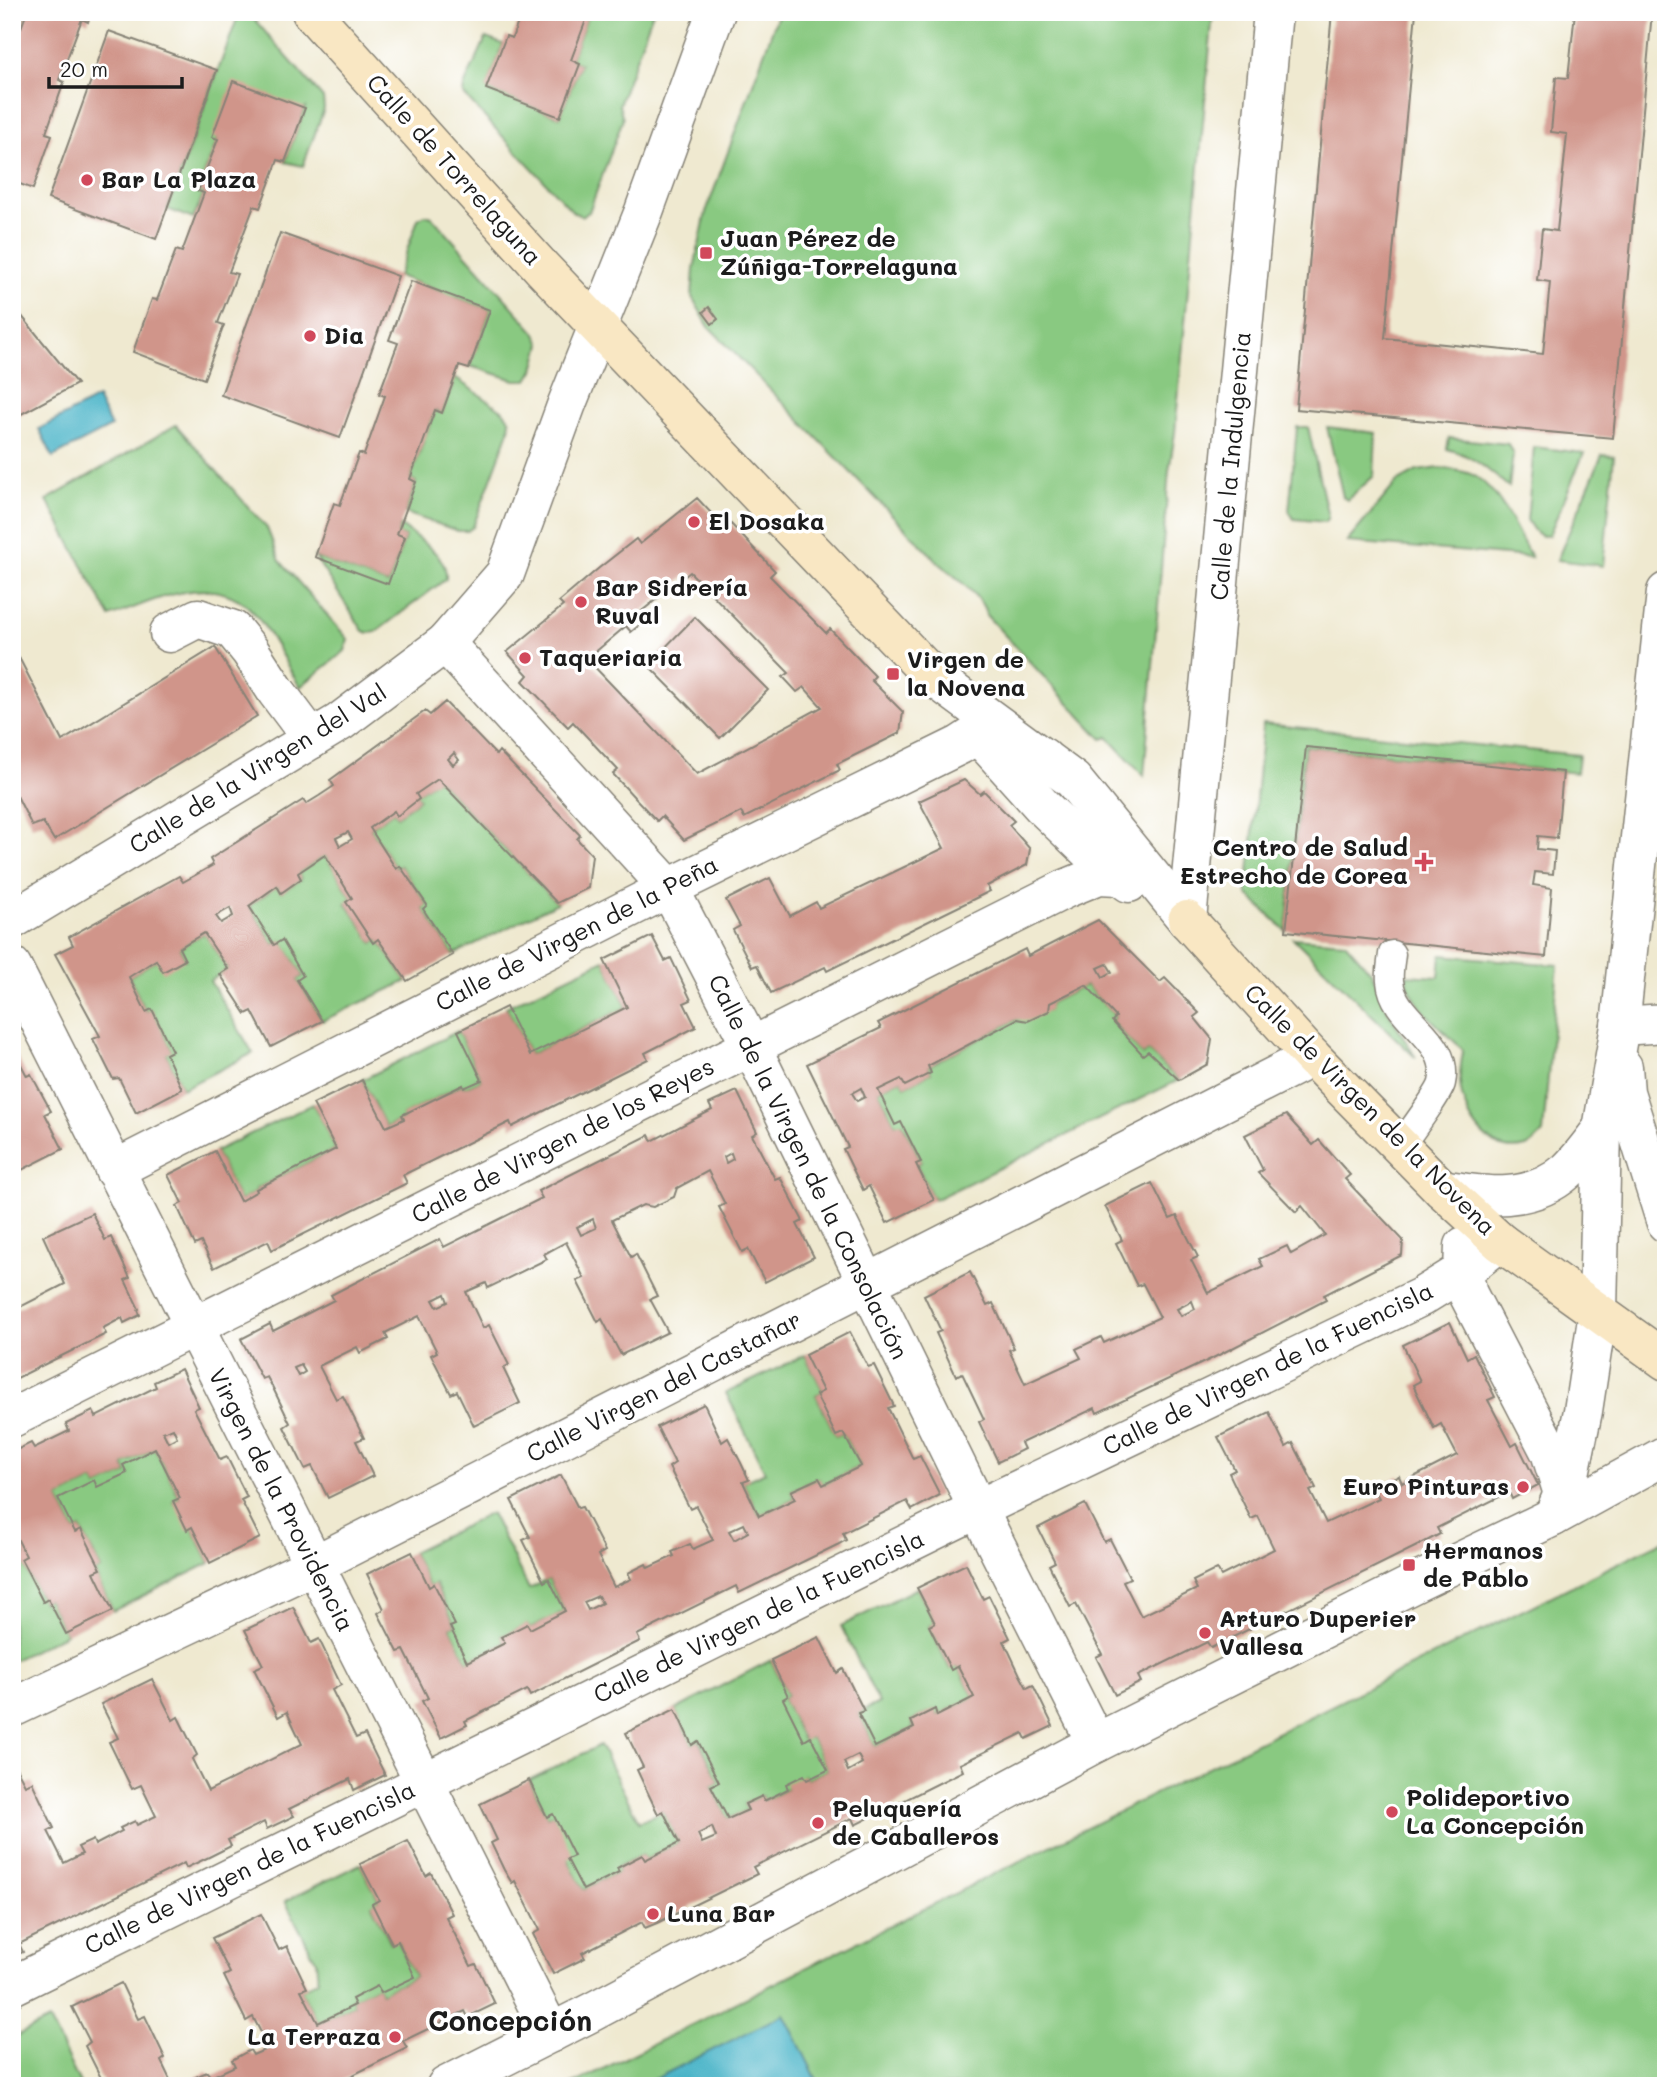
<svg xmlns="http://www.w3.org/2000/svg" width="1678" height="2098" viewBox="0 0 1678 2098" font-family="Mali,sans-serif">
	<rect width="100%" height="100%" fill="#fff"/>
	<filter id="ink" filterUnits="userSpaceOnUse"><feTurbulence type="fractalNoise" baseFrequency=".0143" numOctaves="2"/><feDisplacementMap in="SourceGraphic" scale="14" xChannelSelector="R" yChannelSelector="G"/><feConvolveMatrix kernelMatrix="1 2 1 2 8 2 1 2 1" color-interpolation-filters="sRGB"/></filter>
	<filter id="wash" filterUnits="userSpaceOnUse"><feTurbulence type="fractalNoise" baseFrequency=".00686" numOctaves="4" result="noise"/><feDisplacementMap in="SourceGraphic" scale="28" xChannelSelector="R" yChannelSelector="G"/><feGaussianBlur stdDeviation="1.57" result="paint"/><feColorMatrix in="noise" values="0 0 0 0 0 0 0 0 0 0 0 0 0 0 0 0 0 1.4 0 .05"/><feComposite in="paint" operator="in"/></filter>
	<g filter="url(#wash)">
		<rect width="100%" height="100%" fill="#efe9d0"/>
		<!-- green -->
		<g fill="#89c981" stroke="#52724e" stroke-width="2">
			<path d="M12,12H27L21,30L12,27Z"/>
			<path d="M589,12H653L619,105L623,119L589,212L582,216L574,213L463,94L464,86L486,38L503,44L487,89L560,117L580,64L571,60Z"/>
			<path d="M779,12H1213L1175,433L1169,471L1144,776L1108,737L1102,739L986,615C985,599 952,574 939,563L709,327L692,297L694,269L706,212Z"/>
			<path d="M244,14L254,19L323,98L324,109L303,166L285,162L305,108L218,139L198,190L204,193L193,219L167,209L237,19Z"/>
			<path d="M425,215L432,217L535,332L541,344L534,370L528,380H515L470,366L490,310L398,276L418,219Z"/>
			<path d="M455,378L502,410L510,420L509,431L473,527L467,531H458L405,513L416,482L410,479L435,410L442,413Z"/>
			<path d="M176,425L267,528L280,561L348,639L345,651L300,687C287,666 270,631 255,614C216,568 155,600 110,617L47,500Z"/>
			<path d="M1297,427H1308L1328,517L1325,522L1294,519L1289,511Z"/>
			<path d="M1327,427L1376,433L1374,476L1347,500L1343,497Z"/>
			<path d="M1449,438L1508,444L1513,454L1509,487C1489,471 1473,455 1447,449Z"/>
			<path d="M1534,447L1584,453L1549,535C1537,539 1533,529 1527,520Z"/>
			<path d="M1602,455L1614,456L1603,566L1557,560Z"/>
			<path d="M1440,468C1453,470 1468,471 1478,478C1503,496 1516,531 1531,557L1347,542L1397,482L1417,471Z"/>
			<path d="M400,525C417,539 449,555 446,579L376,632L369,633L363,631L315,557L388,584L405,537L397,534Z"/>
			<path d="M1263,724L1579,755L1577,773L1305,746L1286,931L1247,894Z"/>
			<path d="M438,779L557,903L453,955L423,909L427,905L400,866L396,869L370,828L394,811L397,816L419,799L416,794Z"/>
			<path d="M325,855L352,898L346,903L373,943L378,939L407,981L322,1021L297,980L303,976L282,941L274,945L249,906L277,886L281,892L301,879L298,873Z"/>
			<path d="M204,933L228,969L210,981L253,1053L182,1089L166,1054L171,1050L152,1010L146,1012L129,977L156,960H185L179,948Z"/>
			<path d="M1293,938L1345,942L1372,973L1388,1011L1416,1058Z"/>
			<path d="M1441,955L1558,965L1543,1133C1538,1138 1532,1145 1526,1147C1488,1158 1462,1115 1460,1082C1459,1072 1462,1060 1463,1050C1443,1029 1410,1006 1406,975L1439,977Z"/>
			<path d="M604,960L627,1007L530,1055L506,1007Z"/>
			<path d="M1086,985L1116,1017L1112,1021L1143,1055L1148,1051L1179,1080L934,1200L916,1164L921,1162L902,1123L895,1125L878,1090L901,1079L905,1086L931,1073L928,1066L1017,1019L1048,1011L1050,1003Z"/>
			<path d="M458,1031L482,1080L464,1088L462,1085L403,1115L404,1119L386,1127L362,1080Z"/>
			<path d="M313,1104L336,1149L256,1189L257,1191L240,1201L215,1151Z"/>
			<path d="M805,1355L823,1391L816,1395L836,1436L843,1433L861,1466L823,1485L818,1478L791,1491L795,1499L759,1516L743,1482L765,1472L726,1393Z"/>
			<path d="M155,1448L180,1498L173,1501L192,1527L210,1563L113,1611L94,1572L101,1569L81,1529L75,1532L58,1498L94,1480L97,1487L127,1473L123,1465Z"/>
			<path d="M491,1513L529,1589L549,1579L565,1611L530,1629L527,1625L502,1636L505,1643L467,1662L450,1627L455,1625L435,1584L429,1587L412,1552Z"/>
			<path d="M12,1528L26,1556L21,1559L43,1602L48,1599L66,1634L12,1661Z"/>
			<path d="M1666,1539V2086H569Z"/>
			<path d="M917,1588L935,1623L929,1626L950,1669L958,1666L974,1697L937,1716L934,1710L911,1721L914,1728L875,1747L858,1713L879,1703L841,1626Z"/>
			<path d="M771,1660L788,1696L783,1699L803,1740L811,1737L828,1770L807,1780L804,1775L788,1789L764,1801L762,1796L745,1804L748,1810L728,1819L711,1786L719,1782L699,1741L692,1745L675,1710Z"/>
			<path d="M600,1745L639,1822L663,1811L679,1843L645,1860L642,1855L617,1867L619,1872L583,1890L567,1859L553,1814L547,1817L529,1780Z"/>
			<path d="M360,1864L379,1900L372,1905L391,1943L398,1941L415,1977L381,1993L377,1986L352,1999L355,2005L318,2023L301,1990L318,1980L316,1961L285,1901Z"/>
			<path d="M49,2020L81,2086H12V2038Z"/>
		</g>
		<!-- water -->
		<g fill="#4ab4c8" stroke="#336872" stroke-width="2">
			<path d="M97,398L111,427L53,457L39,429Z"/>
			<path d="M784,2014L820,2086H641Z"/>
		</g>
		<g id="blocks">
			<!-- building -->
			<g fill="#d0958a" fill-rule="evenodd">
				<path d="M27,12H91L88,22L82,19L59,80L64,82L46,133L52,135L33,189L12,181V52Z"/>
				<path d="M522,12H589L571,60L580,64L560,117L486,89L506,36L512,38Z"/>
				<path d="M1332,12H1416L1385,338L1543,354L1550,282L1537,280L1542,229L1557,231L1567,134L1551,132L1556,77L1568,78L1575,12H1652L1613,438L1296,409Z"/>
				<path d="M109,31L217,70L156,239L48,199Z"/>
				<path d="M233,81L305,108L285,162L278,160L260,208L254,206L229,272L237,274L218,323L224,325L204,379L133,352L152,299L157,300L176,250L182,252L204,193L198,191L218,139L212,137Z"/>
				<path d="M280,233L398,276L340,438L221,395Z"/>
				<path d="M411,281L490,310L469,369L459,366L442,413L435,410L410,479L416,482L397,534L405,537L388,584L315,557L334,503L340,505L359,453L364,455L385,396L379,394L398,343L389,340Z"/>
				<path d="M12,304L77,384L12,419Z"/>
				<path d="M709,307L718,319L712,324L703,312Z"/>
				<path d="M697,498L726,529L731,524L775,571L770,576L826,633L830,629L875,676L871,680L903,712L900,733L837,764L840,770L744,818L741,812L684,840L662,816L657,821L635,798L613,774L618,770L573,722L568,727L523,681L528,675L507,652L563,606L559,602L599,568L636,539L640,544ZM690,572L789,673L783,677L797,692L804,687L822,707L697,774L587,659L626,626L631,632L648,618L642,611Z"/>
				<path d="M695,617L768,690L720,738L648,665Z"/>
				<path d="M12,644L62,741L215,647L257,716L54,840L43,822L32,826L17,796L12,799Z"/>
				<path d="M445,702L496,755L499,751L580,835L577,839L592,855L588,888L557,903L438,779L416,794L419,799L397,816L394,811L370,828L396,869L400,866L427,905L423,909L453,955L407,981L378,939L373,943L346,902L352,898L325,855L298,873L301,879L281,893L277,886L249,906L274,945L282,940L303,976L297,980L322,1021L271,1047L252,1011L246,1014L220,974L228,969L204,933L179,948L185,960L163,972L156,960L129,977L146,1012L152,1009L172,1051L166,1054L182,1089L136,1113L119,1078L113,1079L93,1039L100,1036L55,954L73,945L69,937L179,876L183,882L213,865L210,859L303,800L306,804L319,796L334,786L330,780L425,711L430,715ZM454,753L459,760L453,765L448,759ZM348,832L352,839L340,846L336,838ZM230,908L233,916L221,923L216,916Z"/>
				<path d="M1306,747L1563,772L1557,838L1538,836L1537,849L1555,851L1553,874L1535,872L1533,885L1552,888L1546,957L1286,931Z"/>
				<path d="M964,780L980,794L984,791L1014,821L1009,825L1030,849L1027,865L987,886L990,891L982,895L827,971L825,967L771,993L757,965L752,967L733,930L740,926L726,900L770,878L790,916L816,902L819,908L944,848L919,801Z"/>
				<path d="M1098,920L1160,982L1165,978L1199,1013L1194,1017L1212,1039L1208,1064L1179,1080L1148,1051L1143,1055L1112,1021L1116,1017L1086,985L1050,1003L1049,1011L1028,1021L1017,1019L928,1066L931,1073L905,1086L901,1079L878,1090L895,1125L901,1122L921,1162L916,1164L934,1200L887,1223L869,1186L863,1190L843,1149L848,1147L807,1064L881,1028L878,1023L1025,949L1028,956ZM1107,964L1112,972L1103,977L1098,968ZM861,1088L865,1097L857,1101L852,1093Z"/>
				<path d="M652,936L665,961L671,958L691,1000L684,1003L696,1027L645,1053L648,1059L512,1127L510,1122L403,1175L407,1183L272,1250L268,1241L214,1268L201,1242L195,1245L177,1206L182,1203L168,1175L215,1151L240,1201L257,1191L256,1189L336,1149L313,1104L362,1080L386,1127L404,1119L402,1115L463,1085L464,1088L482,1080L458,1031L506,1007L530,1055L627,1007L604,960Z"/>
				<path d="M12,1047L27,1076L31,1074L51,1111L45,1114L63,1149L14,1174Z"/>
				<path d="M737,1091L757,1132L752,1135L775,1179L780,1177L803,1221L797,1224L814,1257L765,1282L748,1249L742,1252L719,1207L725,1204L708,1171L677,1188L674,1197L653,1207L643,1205L612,1220L631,1257L636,1254L657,1296L650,1299L668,1332L621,1355L602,1319L598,1322L577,1281L584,1278L566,1242L544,1254L547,1259L488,1288L486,1283L466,1292L483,1328L489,1325L509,1365L503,1368L520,1403L474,1426L457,1391L451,1394L431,1355L437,1352L419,1316L385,1333L388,1339L360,1353L357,1347L319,1366L336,1399L343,1396L364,1438L356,1441L373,1476L328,1498L312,1466L305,1469L284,1427L290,1423L273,1388L267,1377L262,1379L241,1339L270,1324L273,1331L334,1300L331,1295L440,1239L444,1247L542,1198L538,1191L649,1135L652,1141L712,1110L709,1104ZM731,1153L733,1159L726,1163L724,1157ZM593,1219L596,1228L581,1235L577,1227ZM445,1294L448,1302L437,1307L433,1300ZM301,1365L305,1372L298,1376L294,1368Z"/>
				<path d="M1286,1115L1313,1145L1319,1140L1350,1175L1345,1179L1403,1240L1402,1255L1324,1295L1326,1300L1211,1359L1097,1413L1095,1408L1021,1443L1024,1449L998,1462L979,1422L984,1419L962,1373L956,1376L936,1333L941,1331L924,1295L970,1272L987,1306L993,1303L1014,1348L1009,1350L1025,1384L1081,1358L1076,1349L1101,1337L1104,1343L1160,1317L1143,1284L1137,1286L1116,1243L1122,1240L1105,1206L1152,1183L1170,1219L1177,1216L1198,1257L1191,1260L1208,1293L1263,1266L1259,1259L1287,1246L1291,1254L1325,1235L1302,1206L1296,1212L1258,1173L1263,1170L1245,1135ZM1192,1301L1195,1309L1181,1316L1177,1309Z"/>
				<path d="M92,1213L105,1240L111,1237L130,1278L125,1280L139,1309L138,1310L140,1315L124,1323L122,1318L103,1328L106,1334L17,1378L12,1372V1311L65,1284L43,1236Z"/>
				<path d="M1450,1322L1467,1358L1474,1354L1495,1397L1488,1400L1512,1446L1517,1443L1538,1485L1512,1499L1509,1492L1437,1528L1440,1534L1419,1545L1211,1648L1207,1642L1138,1676L1141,1682L1115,1695L1096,1657L1102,1654L1076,1604L1070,1607L1049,1565L1055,1562L1038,1528L1085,1504L1104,1542L1110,1539L1130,1578L1123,1581L1141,1616L1197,1589L1193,1581L1217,1569L1221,1576L1274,1549L1258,1516L1251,1519L1229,1473L1235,1470L1218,1437L1269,1412L1286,1447L1293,1443L1316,1488L1310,1491L1326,1523L1379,1498L1374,1489L1399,1476L1402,1483L1457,1455L1441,1424L1434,1428L1413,1385L1420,1381L1403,1345Z"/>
				<path d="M850,1332L868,1367L874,1365L894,1406L888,1408L913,1459L920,1456L940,1495L912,1510L907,1501L843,1533L846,1540L837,1545L739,1593L736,1586L637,1635L640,1641L530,1696L527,1690L465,1721L467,1725L441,1738L422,1701L428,1698L404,1650L398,1652L378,1613L384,1609L367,1574L412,1552L429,1587L434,1584L455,1625L450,1627L467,1662L505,1643L501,1637L527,1624L530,1629L565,1611L549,1579L544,1582L523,1540L530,1537L511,1500L561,1475L578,1508L582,1507L605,1551L598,1555L614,1587L631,1579L628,1573L646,1564L648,1568L674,1556L672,1552L690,1544L693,1549L713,1540L696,1506L690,1509L669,1467L675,1463L657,1427L704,1404L722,1442L728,1438L741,1463L749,1480L743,1482L759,1516L795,1499L791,1491L819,1478L823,1485L861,1466L843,1433L836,1436L816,1395L823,1391L805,1355ZM744,1524L748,1532L734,1540L729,1531ZM598,1596L602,1603L588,1610L584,1602Z"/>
				<path d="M181,1369L199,1407L194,1409L220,1460L227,1457L247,1497L241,1500L260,1538L210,1563L192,1527L187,1530L173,1501L180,1498L155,1448L123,1465L127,1473L97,1487L94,1480L58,1498L75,1532L81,1529L101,1569L94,1572L113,1611L66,1634L48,1599L43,1602L21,1559L26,1556L12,1528V1452L31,1443L34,1448L69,1431L66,1424L93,1411L96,1417L156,1387L154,1382ZM173,1428L177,1437L168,1442L163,1432Z"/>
				<path d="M966,1564L983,1599L989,1596L1010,1638L1004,1641L1020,1675L1027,1688L1033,1685L1053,1726L1026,1739L1023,1733L960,1764L963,1771L855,1825L852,1818L753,1867L757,1874L657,1923L645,1928L642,1922L582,1953L585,1958L553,1974L533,1934L540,1930L515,1881L512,1883L504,1870L491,1843L497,1840L480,1804L529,1780L547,1817L553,1814L574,1856L567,1859L583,1890L619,1872L617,1868L642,1855L645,1860L679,1843L663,1811L658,1814L637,1770L643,1767L626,1733L675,1709L692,1745L698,1741L719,1782L711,1786L728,1819L748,1810L745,1804L762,1796L764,1801L788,1789L786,1784L804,1775L807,1780L828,1770L811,1737L804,1741L783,1699L788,1696L771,1660L819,1637L837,1673L843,1669L864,1711L858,1713L875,1747L914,1728L911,1721L935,1709L937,1716L974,1697L958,1666L951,1670L929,1626L935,1623L917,1588ZM858,1755L862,1763L848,1771L844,1762ZM712,1827L716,1837L702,1843L698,1834Z"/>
				<path d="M293,1607L311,1643L319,1639L341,1685L332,1690L356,1738L365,1734L385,1775L354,1790L350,1779L289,1809L294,1816L267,1829L264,1822L228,1840L231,1846L207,1858L186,1868L184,1863L19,1944L23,1952L12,1957V1760L25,1785L32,1782L54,1828L48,1831L64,1863L82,1854L78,1847L93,1840L95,1845L122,1831L120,1828L135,1821L137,1825L156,1816L141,1785L132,1789L109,1742L118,1738L101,1704L152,1679L173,1720L178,1717L197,1755L192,1759L208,1791L302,1744L287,1712L278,1717L254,1669L263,1665L245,1630Z"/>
				<path d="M408,1841L426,1876L431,1873L452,1914L446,1917L471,1966L476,1964L495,2004L468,2017L465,2011L403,2041L407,2048L331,2086H195L191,2079L207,2072L211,2077L235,2066L232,2060L250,2050L253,2055L269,2048L253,2017L246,2021L224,1976L230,1973L212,1938L261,1914L279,1950L287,1946L307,1988L301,1990L318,2023L355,2005L352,1999L377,1986L381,1993L415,1977L398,1941L392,1944L372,1904L379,1900L360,1864Z"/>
				<path d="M121,1983L138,2019L145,2016L165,2058L161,2061L173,2086H105L85,2046L90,2042L72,2007Z"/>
			</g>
		</g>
	</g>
	<g filter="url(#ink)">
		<use href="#blocks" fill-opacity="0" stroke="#868276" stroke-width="2"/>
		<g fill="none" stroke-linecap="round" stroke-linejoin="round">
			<!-- lane casing -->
			<g stroke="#868276" stroke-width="29">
				<path id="lane" d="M1392,954C1391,963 1389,972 1390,981C1393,1022 1452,1038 1442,1083C1440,1093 1408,1135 1400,1147"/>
			</g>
			<!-- street casing -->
			<g stroke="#868276" stroke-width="41">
				<g id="street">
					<path d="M169,633L198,618L233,630L250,651L276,691L312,739"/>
					<path d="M445,643L669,888L751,1046L978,1509L1096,1743"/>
					<path d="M932,676L1073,780L1187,920"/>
					<path d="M980,737L1042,806L1091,853L1129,883"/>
					<path d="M12,920L340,722L445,643L505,574L566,406L644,211L716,12"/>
					<path d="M1187,920L1273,12"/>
					<path d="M12,966L551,2033"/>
					<path d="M1620,1026L1666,1023"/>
					<path d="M1623,1067L1625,1092L1666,1223"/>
					<path d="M114,1170L669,888L960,745L977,734L984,731L1001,737L1022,750L1043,757"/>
					<path d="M1442,1189C1486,1197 1531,1203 1567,1171C1580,1159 1591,1143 1602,1129"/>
					<path d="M1464,1246L1463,1271L1468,1294L1550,1452L1563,1494"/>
					<path d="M12,1418L1065,889L1099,875L1118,876"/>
					<path d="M1553,1517L1569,1479L1583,1411L1598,1312L1602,1129L1620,1026L1666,592"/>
					<path d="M12,1708L314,1565L1312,1057"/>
					<path d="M12,1986L953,1521L1421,1297L1463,1271L1500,1242"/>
					<path d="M446,2086L592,2012L1096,1743L1415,1583L1553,1517L1666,1455"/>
				</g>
			</g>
			<!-- secondary casing -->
			<g stroke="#868276" stroke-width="41">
				<g id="secondary">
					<path d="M311,12L541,267L932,676"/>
					<path d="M1187,920L1312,1057L1442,1189L1500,1242L1666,1361"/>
				</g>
			</g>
			<!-- lane -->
			<use href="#lane" stroke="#fff" stroke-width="26"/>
			<!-- street -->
			<use href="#street" stroke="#fff" stroke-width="38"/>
			<!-- secondary -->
			<use href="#secondary" stroke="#f9e7c3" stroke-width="38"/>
		</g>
	</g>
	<!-- markers -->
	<g fill="#d1495b" stroke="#fff" stroke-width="2.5">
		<circle cx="87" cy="180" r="7"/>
		<rect x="699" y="246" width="14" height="14" rx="3.5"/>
		<circle cx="310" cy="336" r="7"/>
		<circle cx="694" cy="522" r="7"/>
		<circle cx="581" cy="602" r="7"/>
		<circle cx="525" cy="658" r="7"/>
		<rect x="886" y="667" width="14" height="14" rx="3.5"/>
		<path d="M1420.5 851.5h7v7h7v7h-7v7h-7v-7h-7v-7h7z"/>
		<circle cx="1523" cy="1487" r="7"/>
		<rect x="1402" y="1558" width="14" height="14" rx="3.5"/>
		<circle cx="1205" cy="1633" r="7"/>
		<circle cx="1392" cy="1812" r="7"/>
		<circle cx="818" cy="1823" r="7"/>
		<circle cx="653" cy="1914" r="7"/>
		<circle cx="395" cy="2037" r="7"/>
	</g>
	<g text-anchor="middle" stroke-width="7" stroke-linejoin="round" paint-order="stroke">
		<!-- street labels -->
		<g font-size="24" fill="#1c1c1c" stroke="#fff">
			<text transform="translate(454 170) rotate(48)" y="8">Calle de Torrelaguna</text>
			<text transform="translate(1231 466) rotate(-85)" y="8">Calle de la Indulgencia</text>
			<text transform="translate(258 769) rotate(-32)" y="8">Calle de la Virgen del Val</text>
			<text transform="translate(577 934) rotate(-27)" y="8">Calle de Virgen de la Peña</text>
			<text transform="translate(1370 1110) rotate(45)" y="8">Calle de Virgen de la Novena</text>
			<text transform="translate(563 1141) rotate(-27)" y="8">Calle de Virgen de los Reyes</text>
			<text transform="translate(808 1167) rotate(64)" y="8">Calle de la Virgen de la Consolación</text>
			<text transform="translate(1268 1369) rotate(-26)" y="8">Calle de Virgen de la Fuencisla</text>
			<text transform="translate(664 1387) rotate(-27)" y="8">Calle Virgen del Castañar</text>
			<text transform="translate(281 1500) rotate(63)" y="8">Virgen de la Providencia</text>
			<text transform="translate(759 1617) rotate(-26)" y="8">Calle de Virgen de la Fuencisla</text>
			<text transform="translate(250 1868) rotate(-26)" y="8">Calle de Virgen de la Fuencisla</text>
		</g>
		<!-- poi labels -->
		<g font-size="24" font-weight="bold" fill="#1c1c1c" stroke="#fff" text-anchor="start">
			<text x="101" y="188">Bar La Plaza</text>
			<text x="720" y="247">Juan Pérez de<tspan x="720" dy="28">Zúñiga-Torrelaguna</tspan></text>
			<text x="324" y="344">Dia</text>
			<text x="708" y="530">El Dosaka</text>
			<text x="595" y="596">Bar Sidrería<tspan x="595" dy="28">Ruval</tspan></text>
			<text x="539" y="666">Taqueriaria</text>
			<text x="907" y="668">Virgen de<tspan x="907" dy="28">la Novena</tspan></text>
			<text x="1408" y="856" text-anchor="end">Centro de Salud<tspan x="1408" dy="28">Estrecho de Corea</tspan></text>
			<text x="1509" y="1495" text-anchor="end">Euro Pinturas</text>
			<text x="1423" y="1559">Hermanos<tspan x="1423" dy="28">de Pablo</tspan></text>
			<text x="1219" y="1627">Arturo Duperier<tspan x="1219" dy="28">Vallesa</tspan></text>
			<text x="1406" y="1806">Polideportivo<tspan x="1406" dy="28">La Concepción</tspan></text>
			<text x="832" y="1817">Peluquería<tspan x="832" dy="28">de Caballeros</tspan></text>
			<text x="667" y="1922">Luna Bar</text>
			<text x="381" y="2045" text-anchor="end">La Terraza</text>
		</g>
		<!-- quarter labels -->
		<g font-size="28" font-weight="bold" fill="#1c1c1c" stroke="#fff">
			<text x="510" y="2031">Concepción</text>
		</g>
	</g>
	<!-- margin -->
	<rect width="1678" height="2098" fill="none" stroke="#fff" stroke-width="42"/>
	<!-- scale -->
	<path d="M49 77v10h133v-10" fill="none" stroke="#1c1c1c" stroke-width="3.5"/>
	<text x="60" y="77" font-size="21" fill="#1c1c1c" stroke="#ffffff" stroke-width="5" paint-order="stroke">20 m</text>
</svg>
